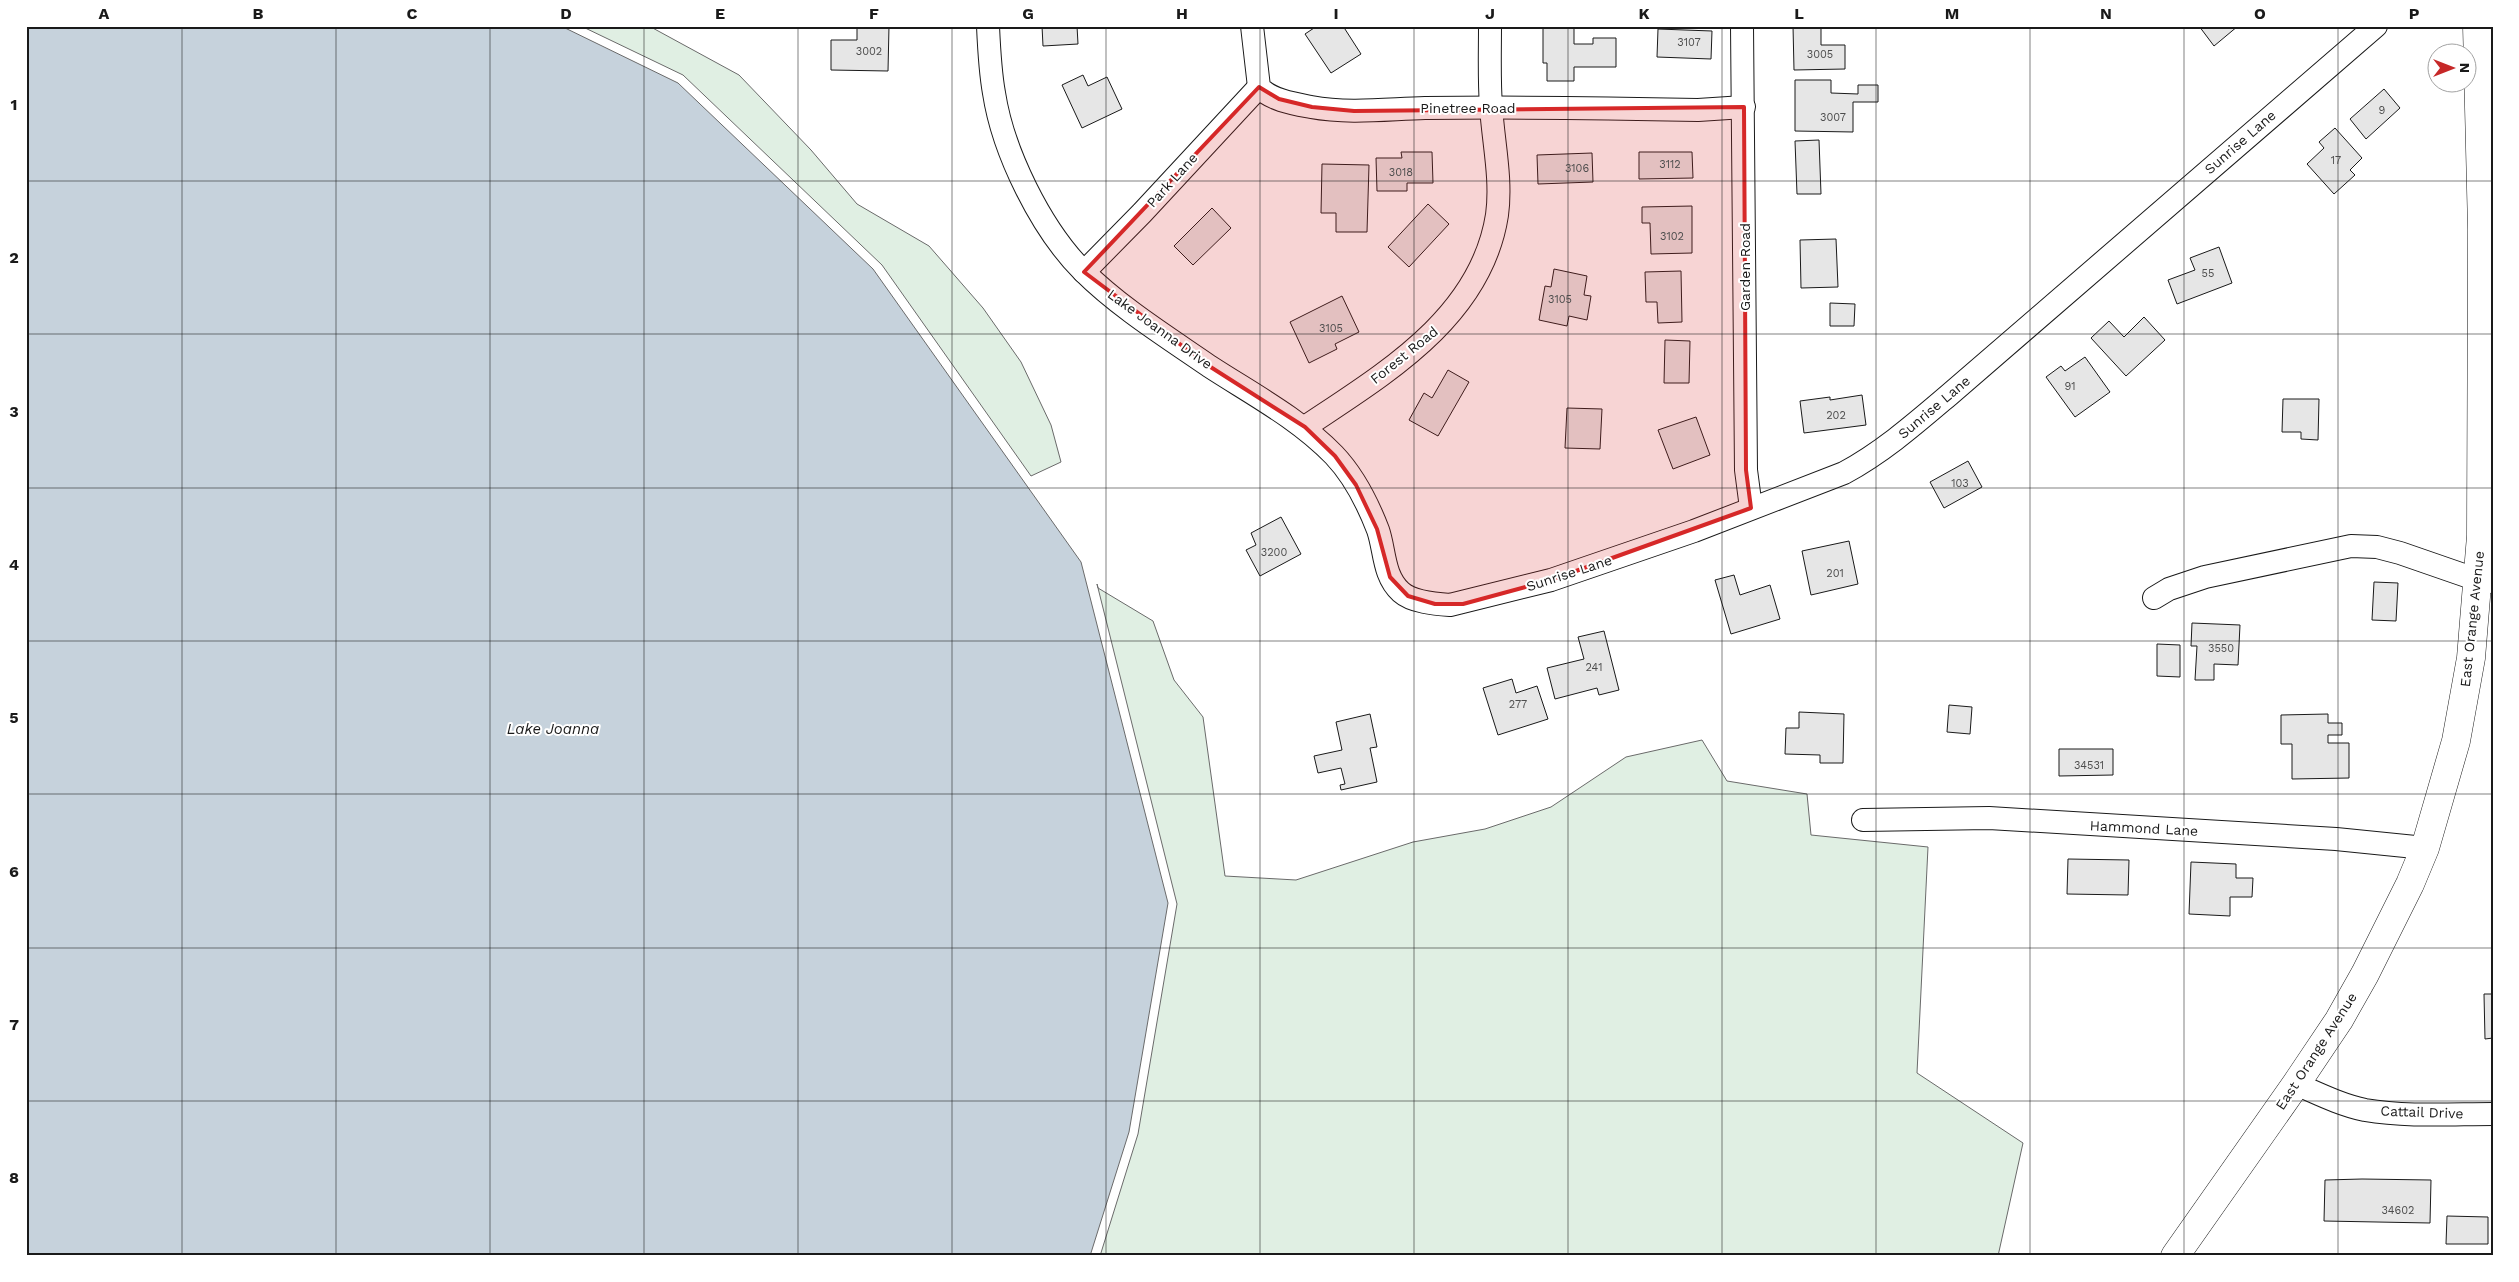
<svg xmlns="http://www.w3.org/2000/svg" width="2519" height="1282" viewBox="0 0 2519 1282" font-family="'Work Sans',sans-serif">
	<rect width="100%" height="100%" fill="#fff"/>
	<!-- green -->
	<g fill="#e0efe3" stroke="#6a6a6a">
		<path d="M581,26H649L739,75L811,150L857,204L929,246L983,308L1021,362L1051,425L1061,462L1031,476L882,265L683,75Z"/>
		<path d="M1097,584L1098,588L1153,621L1174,680L1203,717L1225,876L1296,880L1413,842L1485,829L1551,807L1626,757L1702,740L1727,781L1807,794L1811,835L1928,847L1917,1073L2023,1143L1998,1256H1100L1138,1134L1177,904Z"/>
	</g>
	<!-- water -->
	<path fill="#c6d2dc" stroke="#6a6a6a" d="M26,26H561L678,83L873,269L1081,562L1168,903L1129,1132L1090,1256H26Z"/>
	<!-- building -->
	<g fill="#e6e6e6" stroke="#1a1a1a">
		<path d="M857,26H889L888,71L831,70V40H857Z"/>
		<path d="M1042,26H1077L1078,44L1043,46Z"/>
		<path d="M1317,26H1343L1361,54L1331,73L1305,34Z"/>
		<path d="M1543,26H1574V44H1593V38H1616V67H1574V81H1547V63H1543Z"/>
		<path d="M1793,26H1821V45H1845V69L1794,70Z"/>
		<path d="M2199,26H2238L2214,46Z"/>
		<path d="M1658,29L1712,31L1711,59L1657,57Z"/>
		<path d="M1083,75L1088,86L1107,77L1122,109L1082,128L1062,85Z"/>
		<path d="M1795,80H1831V93L1858,94V85H1878V102H1853V132L1795,131Z"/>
		<path d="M2384,89L2400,108L2366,139L2350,119Z"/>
		<path d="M2335,128L2362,158L2350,170L2355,175L2334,194L2307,164L2324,148L2319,142Z"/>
		<path d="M1819,140L1821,194H1797L1795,141Z"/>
		<path d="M1401,152H1432L1433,183H1407V191H1377L1376,158H1402Z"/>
		<path d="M1639,152H1692L1693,178L1639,179Z"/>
		<path d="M1592,153L1593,182L1538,184L1537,155Z"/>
		<path d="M1322,164L1369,165L1367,232H1336V213H1321Z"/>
		<path d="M1428,204L1449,224L1409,267L1388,247Z"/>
		<path d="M1692,206V253L1651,254L1650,223H1642V207Z"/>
		<path d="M1212,208L1231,228L1193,265L1174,246Z"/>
		<path d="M1836,239L1838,287L1801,288L1800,240Z"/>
		<path d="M2219,247L2232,283L2177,304L2168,280L2195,270L2190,258Z"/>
		<path d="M1554,269L1587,276L1584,295L1591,296L1587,320L1569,316L1567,326L1539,320L1545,286L1551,287Z"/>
		<path d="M1681,271L1682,322L1658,323L1657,302H1646L1645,272Z"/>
		<path d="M1342,296L1359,332L1335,344L1337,349L1309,363L1290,322Z"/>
		<path d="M1830,303L1855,304L1854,326H1830Z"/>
		<path d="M2144,317L2165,340L2126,376L2091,338L2109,321L2124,337Z"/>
		<path d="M1665,340L1690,341L1689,383H1664Z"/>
		<path d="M2085,357L2110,392L2075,417L2046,377L2061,366L2065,371Z"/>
		<path d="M1448,370L1469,382L1438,436L1409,420L1424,393L1432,398Z"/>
		<path d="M1862,395L1866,425L1804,433L1800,401L1830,397V400Z"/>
		<path d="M2283,399H2319L2318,440L2301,439V432H2282Z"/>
		<path d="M1567,408L1602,409L1600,449L1565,448Z"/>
		<path d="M1696,417L1710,455L1673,469L1658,430Z"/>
		<path d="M1968,461L1982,487L1944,508L1930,482Z"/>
		<path d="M1281,517L1301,554L1260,576L1246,550L1256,545L1251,533Z"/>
		<path d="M1849,541L1858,584L1811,595L1802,551Z"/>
		<path d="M1734,575L1740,595L1770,585L1780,619L1731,634L1715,580Z"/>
		<path d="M2374,582L2398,583L2396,621L2372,620Z"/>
		<path d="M2192,623L2240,625L2238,665L2214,664V680H2195L2197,646H2191Z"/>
		<path d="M1604,631L1619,690L1599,695L1597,688L1555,699L1547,668L1584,659L1578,637Z"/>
		<path d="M2157,644L2180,645V677L2157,676Z"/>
		<path d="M1512,679L1516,693L1537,686L1548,719L1498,735L1483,688Z"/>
		<path d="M1949,705L1972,707L1970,734L1947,732Z"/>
		<path d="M1799,712L1844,714L1843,763H1820V755L1785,754L1786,728H1799Z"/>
		<path d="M1370,714L1377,747L1370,748L1377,782L1341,790L1340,785L1345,784L1341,768L1318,773L1314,756L1342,750L1336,722Z"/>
		<path d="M2328,714V723H2342V735H2328V743H2349V778L2292,779V744H2281V715Z"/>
		<path d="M2059,749H2113V775L2059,776Z"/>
		<path d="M2068,859L2129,860L2128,895L2067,894Z"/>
		<path d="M2191,862L2236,864V878H2253L2252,897H2230V916L2189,914Z"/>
		<path d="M2484,994H2493V1038L2485,1039Z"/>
		<path d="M2362,1179L2431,1180L2430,1223L2324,1221L2325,1180Z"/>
		<path d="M2447,1216L2488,1217V1244H2446Z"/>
	</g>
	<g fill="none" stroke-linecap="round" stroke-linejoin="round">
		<!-- minor casing -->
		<g stroke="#1a1a1a" stroke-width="24">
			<g id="minor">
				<path d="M988,26C989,48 990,71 994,93C1003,152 1041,229 1083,271C1119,307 1167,337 1209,366C1252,394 1298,418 1334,455C1353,475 1368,504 1378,530C1385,550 1383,576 1401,592C1412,602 1435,604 1450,605L1551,580L1694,531L1844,473C1883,452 1916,423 1949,395L2376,26"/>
				<path d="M1252,26L1259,87C1270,100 1295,104 1311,107C1349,114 1387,109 1425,108C1516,107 1607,108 1698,110L1744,107"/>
				<path d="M1742,26L1746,470L1751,508"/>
				<path d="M1084,272L1142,213L1259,87"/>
				<path d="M1305,427C1384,374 1481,318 1497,215C1502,179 1493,141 1491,106C1489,80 1490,53 1490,26"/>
				<path d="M2154,598L2169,589L2205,577L2351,546L2377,547L2400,553L2478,580L2493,582"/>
				<path d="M1863,820L1989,818L2336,839L2425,848"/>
				<path d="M2296,1084C2319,1094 2341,1105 2365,1110C2407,1117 2451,1114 2493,1114"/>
			</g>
		</g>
		<!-- major casing -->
		<g stroke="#1a1a1a" stroke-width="29">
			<path id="major" d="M2175,1256L2296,1084L2339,1020L2365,974L2410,884L2425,848L2456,741L2471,658L2481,536L2482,229L2477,26"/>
		</g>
		<!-- minor -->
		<use href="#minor" stroke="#fff" stroke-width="22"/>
		<!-- major -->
		<use href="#major" stroke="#fff" stroke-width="28"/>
	</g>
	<!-- marked area -->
	<path fill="#d62828" fill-opacity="0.2" stroke="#d62828" stroke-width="4" stroke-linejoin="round" d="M1259,87L1279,99L1312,107L1354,111L1744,107L1746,470L1751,508L1551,580L1463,604H1435L1408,596L1390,577L1377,529L1356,485L1335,456L1305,427L1209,366L1084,272Z"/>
	<!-- grid -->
	<path fill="none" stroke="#1a1a1a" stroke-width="1" stroke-opacity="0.55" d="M182,26V1256M336,26V1256M490,26V1256M644,26V1256M798,26V1256M952,26V1256M1106,26V1256M1260,26V1256M1414,26V1256M1568,26V1256M1722,26V1256M1876,26V1256M2030,26V1256M2184,26V1256M2338,26V1256M26,181H2493M26,334H2493M26,488H2493M26,641H2493M26,794H2493M26,948H2493M26,1101H2493"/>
	<g text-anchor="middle" stroke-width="4" stroke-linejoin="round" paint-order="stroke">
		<!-- number labels -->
		<g font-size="11" fill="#4d4d4d">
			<text x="1689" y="46">3107</text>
			<text x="869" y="55">3002</text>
			<text x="1820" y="58">3005</text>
			<text x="2382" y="114">9</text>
			<text x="1833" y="121">3007</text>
			<text x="2336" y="164">17</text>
			<text x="1670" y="168">3112</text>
			<text x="1577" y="172">3106</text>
			<text x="1401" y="176">3018</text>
			<text x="1672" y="240">3102</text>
			<text x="2208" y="277">55</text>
			<text x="1560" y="303">3105</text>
			<text x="1331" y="332">3105</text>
			<text x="2070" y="390">91</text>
			<text x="1836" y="419">202</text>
			<text x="1960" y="487">103</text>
			<text x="1274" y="556">3200</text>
			<text x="1835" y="577">201</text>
			<text x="2221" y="652">3550</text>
			<text x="1594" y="671">241</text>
			<text x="1518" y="708">277</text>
			<text x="2089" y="769">34531</text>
			<text x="2398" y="1214">34602</text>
		</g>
		<!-- street labels -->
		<g font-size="14" fill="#1a1a1a" stroke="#fff">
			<text x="1468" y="113">Pinetree Road</text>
			<text transform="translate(2240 142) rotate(-41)" y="5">Sunrise Lane</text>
			<text transform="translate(1172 180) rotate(-48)" y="5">Park Lane</text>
			<text transform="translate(1745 267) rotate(-90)" y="5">Garden Road</text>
			<text transform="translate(1160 329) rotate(36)" y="5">Lake Joanna Drive</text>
			<text transform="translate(1404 355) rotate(-39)" y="5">Forest Road</text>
			<text transform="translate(1934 407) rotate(-40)" y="5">Sunrise Lane</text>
			<text transform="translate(1569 573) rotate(-18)" y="5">Sunrise Lane</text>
			<text transform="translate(2472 619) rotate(-84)" y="5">East Orange Avenue</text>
			<text transform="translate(2144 828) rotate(3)" y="5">Hammond Lane</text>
			<text transform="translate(2316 1051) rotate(-57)" y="5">East Orange Avenue</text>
			<text transform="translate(2422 1112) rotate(2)" y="5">Cattail Drive</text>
		</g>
		<!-- water labels -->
		<g font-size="15" font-style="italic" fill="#1a1a1a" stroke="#fff">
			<text x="553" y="734">Lake Joanna</text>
		</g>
	</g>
	<!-- border -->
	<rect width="2519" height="1282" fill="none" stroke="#ffffff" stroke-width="55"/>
	<!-- north arrow -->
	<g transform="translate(2452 68) rotate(90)"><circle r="24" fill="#ffffff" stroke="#a3a3a3"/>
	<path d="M0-4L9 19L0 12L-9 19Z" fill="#c62828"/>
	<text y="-8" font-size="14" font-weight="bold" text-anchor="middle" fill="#1a1a1a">N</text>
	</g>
	<rect x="28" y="28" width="2464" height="1226" fill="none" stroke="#1a1a1a" stroke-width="2"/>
	<g font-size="16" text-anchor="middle" font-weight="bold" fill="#1a1a1a">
		<text x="104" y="19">A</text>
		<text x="258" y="19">B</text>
		<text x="412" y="19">C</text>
		<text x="566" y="19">D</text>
		<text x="720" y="19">E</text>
		<text x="874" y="19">F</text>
		<text x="1028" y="19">G</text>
		<text x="1182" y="19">H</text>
		<text x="1336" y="19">I</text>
		<text x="1490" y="19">J</text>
		<text x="1644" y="19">K</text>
		<text x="1799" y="19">L</text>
		<text x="1952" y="19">M</text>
		<text x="2106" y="19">N</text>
		<text x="2260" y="19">O</text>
		<text x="2414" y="19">P</text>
		<text x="14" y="110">1</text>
		<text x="14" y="263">2</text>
		<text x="14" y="417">3</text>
		<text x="14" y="570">4</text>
		<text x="14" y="723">5</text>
		<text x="14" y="877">6</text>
		<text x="14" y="1030">7</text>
		<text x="14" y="1183">8</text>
	</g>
</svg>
